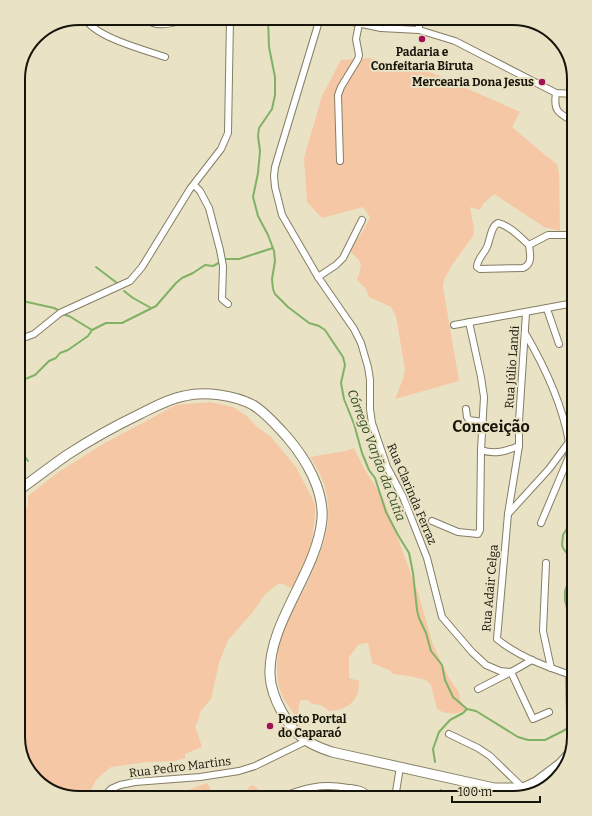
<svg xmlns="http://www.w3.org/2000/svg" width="592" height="816" viewBox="0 0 592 816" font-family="Bitter,serif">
	<rect width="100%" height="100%" fill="#e9e2c5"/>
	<!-- green -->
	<g fill="#f6c7a5">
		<path d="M369,58L432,73L520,112L512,127L545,155L557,164L559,173L560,231L544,227L494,194L483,204L480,210L470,207L474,228L473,236L452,265L444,280L443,287L459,381L395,399L403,379L405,370L396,316L391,307L369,297L366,289L357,280C363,262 363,264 349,250L363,231L370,217L363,207L322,218L307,202L304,158L322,96L341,60Z"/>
		<path d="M210,402L233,407L247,416L256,426L271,437L296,467L312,498L315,505V514L312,540L307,556L293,589L283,584H278L266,593L252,613L228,640L219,663L211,699L200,712L199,719L195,726L202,747L185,754V758L175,761L147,762L111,767L96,780L91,790L92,798H75L48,790L26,768L18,737V517L28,506V496L57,473L103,444L176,405Z"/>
		<path d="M354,448L365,470L383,498L418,593L433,645L449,678L459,693L460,700L466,709C457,715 446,715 437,709L431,685L426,680L409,676L393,674L389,670L372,663L368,643L359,644L349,657V678L359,681C359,686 359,692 356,697C352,706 338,711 329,711L321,705L312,704L308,700H304L300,701L298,710L304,725C294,714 283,701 279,687C274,664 279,639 288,618C293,607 300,597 306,586C327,541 342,502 310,457L345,451Z"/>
		<path d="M207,783L210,788L214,798H167Z"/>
		<path d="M253,785L268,798H241L249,787Z"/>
	</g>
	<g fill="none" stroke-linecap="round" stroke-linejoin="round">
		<!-- stream -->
		<g stroke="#80b265" stroke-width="2">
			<path d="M268,18L269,47L275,77V95L272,109L259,128L258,136L260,151L258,173L253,197L258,216L268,235L274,251L275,261L272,279L273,289L275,294L288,307L309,323L319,326L325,330L343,357L345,365L341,383L344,399L354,424L362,453L369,470L375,478L386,512L398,535L409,553L413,573L417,610L419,618L426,633L431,651L442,665L445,680L453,697L467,709L476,711L518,737L528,740H545L565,730L568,726L567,717L566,677L574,650"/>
			<path d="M96,267L117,283"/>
			<path d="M124,291L133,298L151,308"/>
			<path d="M18,300L54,308L58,310"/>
			<path d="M62,314L69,316L92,330"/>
			<path d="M18,382L35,375L49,361L56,358L60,353L68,350L88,336L92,330L106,323H122L156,306L176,283L182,278L193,273L205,265L213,266L226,259H239L273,248"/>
			<path d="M18,447L28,461"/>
			<path d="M574,637L565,600V591L572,572L571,559L563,548L562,545L563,535L574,517"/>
			<path d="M435,762L433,749L439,732L450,720L463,713L467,709"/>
			<path d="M438,798L441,790"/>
		</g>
		<!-- minor casing -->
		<g stroke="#847e64" stroke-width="8">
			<g id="minor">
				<path d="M85,18C94,37 145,50 165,57"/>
				<path d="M145,18C158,30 175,22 190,18"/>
				<path d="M320,18L275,167L274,176L275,187L282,215L318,277L354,329L361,343L368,367L370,380V409L372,423L387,467L403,497L427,558L442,617L472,652L486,665L500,671L511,672L532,660"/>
				<path d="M334,18L381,28L419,30L455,41L556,93L574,94"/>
				<path d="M381,28L382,18"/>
				<path d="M419,30V18"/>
				<path d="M556,93C553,112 559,113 574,122"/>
				<path d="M340,161L338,95L341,87L358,59L359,55L356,39L359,24"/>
				<path d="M194,185L200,191L209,208L220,250L223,266L222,299L228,304"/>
				<path d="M498,223C509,225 521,238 529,245C530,254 533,264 523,268L480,269L477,267C477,259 484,254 487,247C490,240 491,226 498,223Z"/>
				<path d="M529,245L548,235H574"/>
				<path d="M318,277L336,265L343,258L362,220"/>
				<path d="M547,309L559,344"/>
				<path d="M526,313L519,421V446L508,514L497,639C519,657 547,667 574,676"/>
				<path d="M454,325L574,303"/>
				<path d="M18,336L26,337L34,334L60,313L130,281L142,267L190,189L221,149L228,133L230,18"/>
				<path d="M466,409L467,417L469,420L483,422"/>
				<path d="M481,450C495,455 506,451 519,446"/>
				<path d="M508,514L549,469L569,442C562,403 545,367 525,333"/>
				<path d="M432,521L458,532L478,534L480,530L481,450L484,397L481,377L469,322"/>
				<path d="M541,523L568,459L570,452L569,442"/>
				<path d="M546,563L543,631L551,668"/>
				<path d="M478,689L511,672L533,719L549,712"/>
				<path d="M449,734L478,748L490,756L523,788"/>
				<path d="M351,788L354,798"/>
				<path d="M102,798L111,789L120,785L135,782L200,777L239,771L255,766L306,741"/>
				<path d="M279,798C304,788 321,783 348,788C357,789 365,789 369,798"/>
				<path d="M395,798L400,767"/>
				<path d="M483,798L488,786"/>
				<path d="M493,798L494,788"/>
			</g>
		</g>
		<!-- highway casing -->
		<g stroke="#847e64" stroke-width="11">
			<path id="highway" d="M18,491C34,479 50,467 67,455C90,440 115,426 140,414C154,407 168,399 184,396C205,391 234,395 253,405C266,413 277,426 287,437C306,459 324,490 322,519C317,573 268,622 270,675C271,697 288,729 307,741C315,746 323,749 332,752L494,788H523L536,782L560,764L569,754"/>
		</g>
		<!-- minor -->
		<use href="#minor" stroke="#fff" stroke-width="6"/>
		<!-- highway -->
		<use href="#highway" stroke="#fff" stroke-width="9"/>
	</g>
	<!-- markers -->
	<g fill="#a10f55" stroke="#e9e2c5" stroke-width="1.5">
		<circle cx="422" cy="39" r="4"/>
		<circle cx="542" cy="82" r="4"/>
		<circle cx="270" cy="726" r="4"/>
	</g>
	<g text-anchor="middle" stroke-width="4" stroke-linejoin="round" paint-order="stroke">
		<!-- poi labels -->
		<g font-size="12" font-weight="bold" fill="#17150b" stroke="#e9e2c5">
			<text x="422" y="56">Padaria e<tspan x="422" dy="14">Confeitaria Biruta</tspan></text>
			<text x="534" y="86" text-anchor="end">Mercearia Dona Jesus</text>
			<text x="278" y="723" text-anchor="start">Posto Portal<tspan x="278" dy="14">do Caparaó</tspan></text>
		</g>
		<!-- street labels -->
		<g font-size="12" fill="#17150b" stroke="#e9e2c5">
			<text transform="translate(512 367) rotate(-86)" y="4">Rua Júlio Landi</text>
			<text transform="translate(412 494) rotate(67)" y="4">Rua Clarinda Ferraz</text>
			<text transform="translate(490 588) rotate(-85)" y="4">Rua Adair Celga</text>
			<text transform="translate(180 767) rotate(-7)" y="4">Rua Pedro Martins</text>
		</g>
		<!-- water labels -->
		<g font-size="13" font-style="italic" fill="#2d4e19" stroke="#e9e2c5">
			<text transform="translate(377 455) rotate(69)" y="5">Córrego Varjão da Cutia</text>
		</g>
		<!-- district labels -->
		<g font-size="16" font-weight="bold" fill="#17150b" stroke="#e9e2c5">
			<text x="491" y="432">Conceição</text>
		</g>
	</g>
	<!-- crop -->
	<path d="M0 0H592V816H0ZM79 25H513A54 54 0 0 1 567 79V737A54 54 0 0 1 513 791H79A54 54 0 0 1 25 737V79A54 54 0 0 1 79 25Z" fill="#e9e2c5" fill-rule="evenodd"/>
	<path fill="none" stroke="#17150b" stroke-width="2" d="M79 25H513A54 54 0 0 1 567 79V737A54 54 0 0 1 513 791H79A54 54 0 0 1 25 737V79A54 54 0 0 1 79 25Z"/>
	<!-- scale -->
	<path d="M452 796v6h88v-6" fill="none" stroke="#17150b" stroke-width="2"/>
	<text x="458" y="796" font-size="12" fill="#17150b" stroke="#e9e2c5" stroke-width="3" paint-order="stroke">100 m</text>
</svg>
